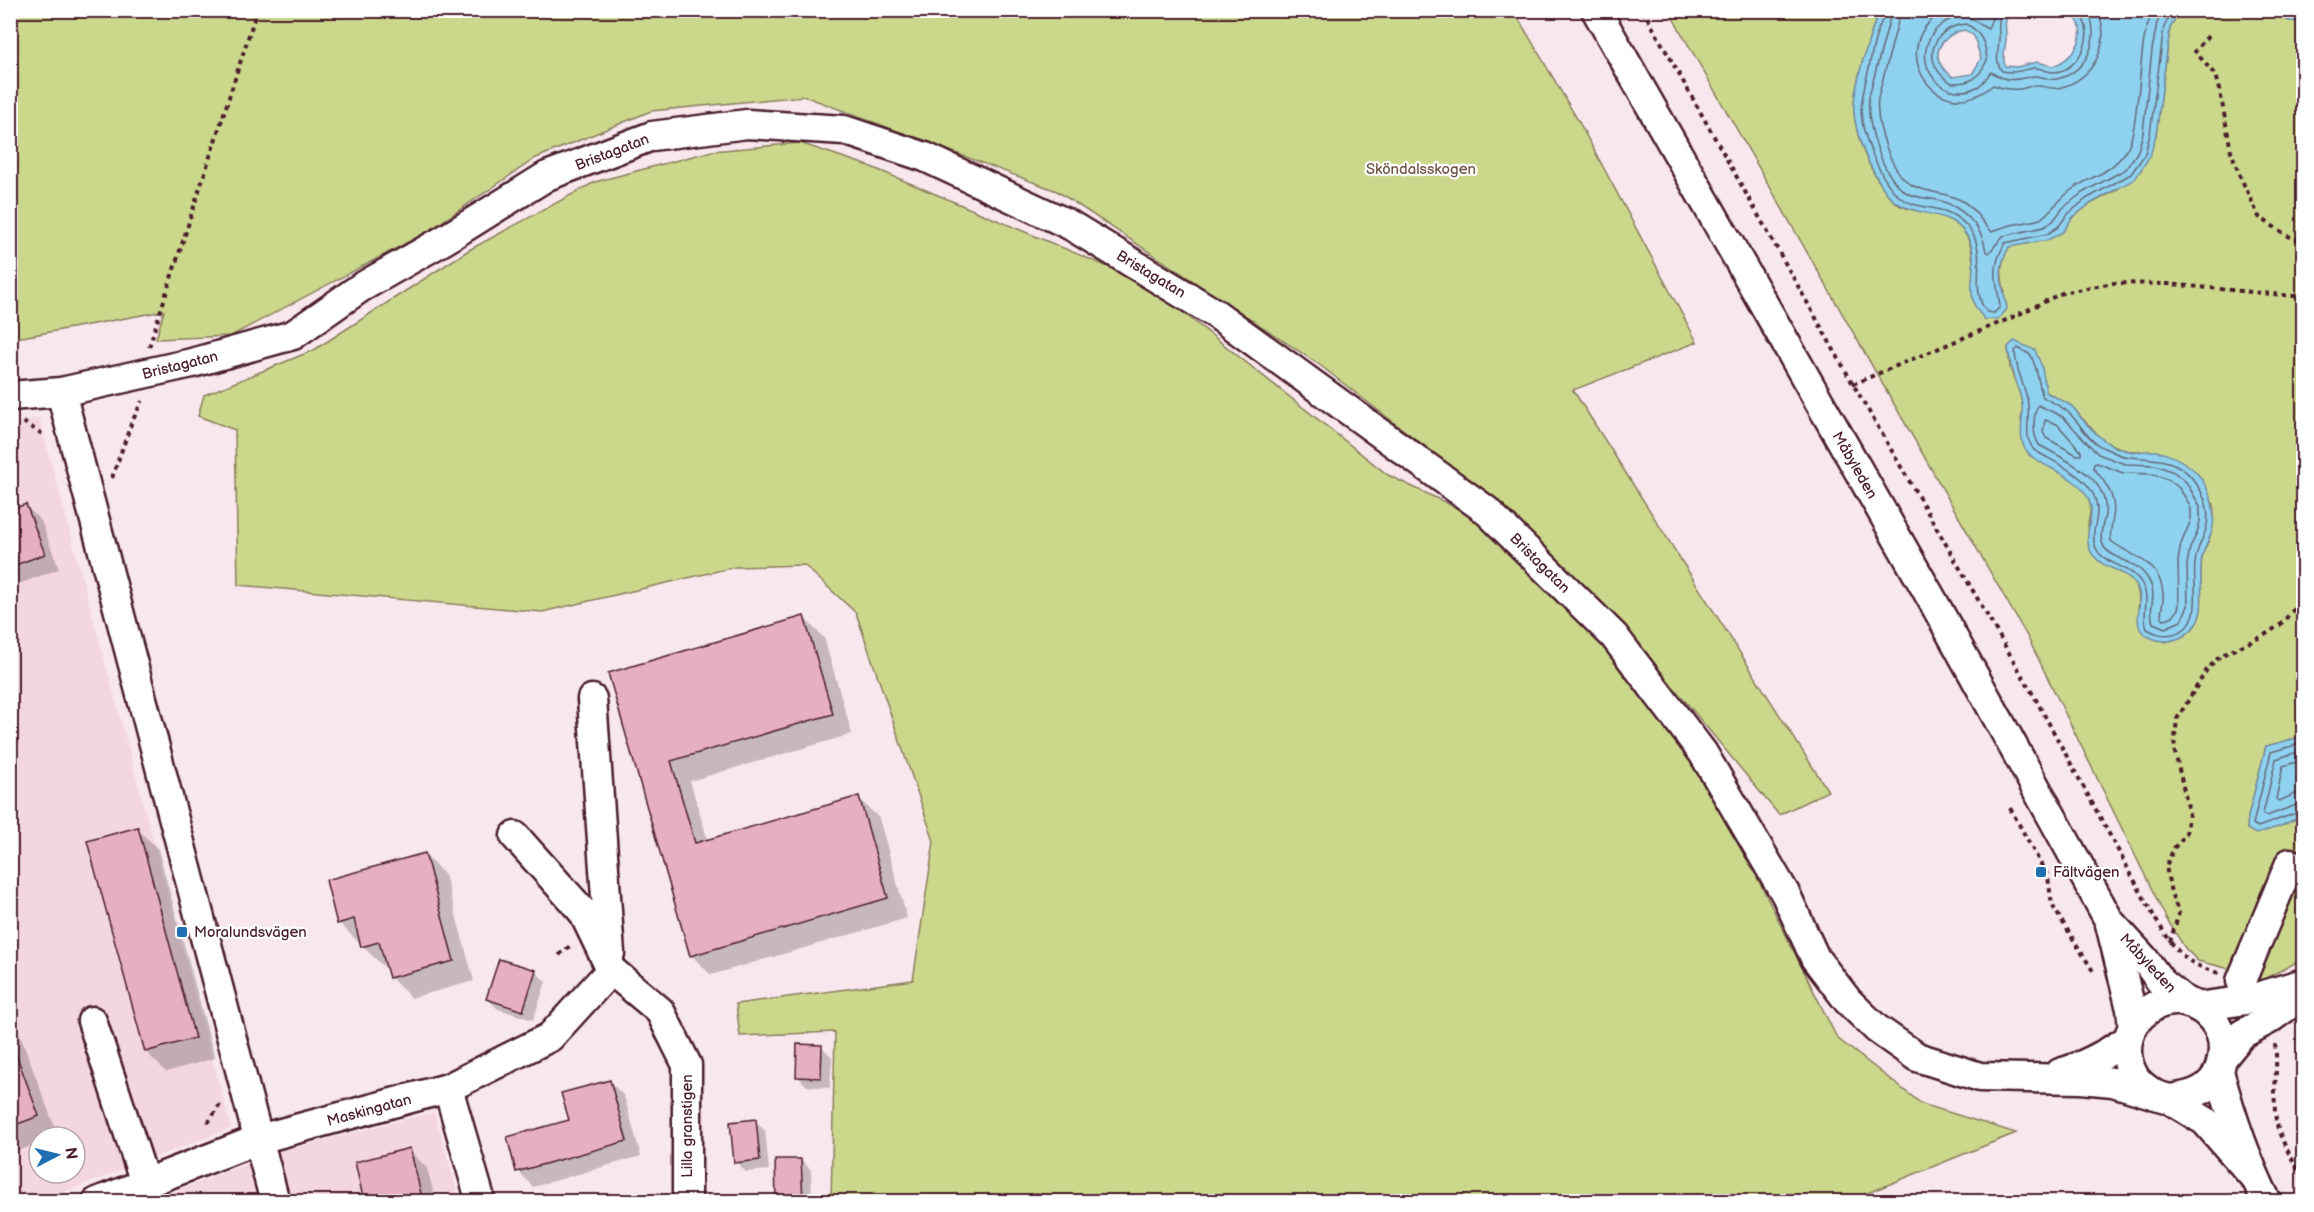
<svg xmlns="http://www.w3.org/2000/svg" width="2314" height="1212" viewBox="0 0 2314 1212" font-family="'Balsamiq Sans',sans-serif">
	<rect width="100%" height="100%" fill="#f8e7ed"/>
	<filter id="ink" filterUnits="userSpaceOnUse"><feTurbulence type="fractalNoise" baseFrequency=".0167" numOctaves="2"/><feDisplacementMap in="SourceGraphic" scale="12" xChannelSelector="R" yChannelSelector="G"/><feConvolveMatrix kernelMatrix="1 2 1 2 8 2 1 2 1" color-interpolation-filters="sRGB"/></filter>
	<g filter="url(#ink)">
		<!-- built -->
		<g fill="#f3d6e0" fill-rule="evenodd">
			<path d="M39,418L231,1128L41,1201L11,1202L10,423ZM39,1137H75V1173H39Z"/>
			<path d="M434,1112L460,1201L149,1202L273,1153Z"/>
		</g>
		<!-- green -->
		<g fill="#cbd88c" stroke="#8a7c5c" stroke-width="1.5" fill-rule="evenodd">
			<path d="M11,11H1514L1579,122L1697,342L1573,390L1828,791L1779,815L1648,656L1502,506L1317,363L1057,191L804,96L651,111L536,158L425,233L231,336L156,339L164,311L11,339Z"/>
			<path d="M1669,11H1879C1871,32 1852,90 1854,112C1856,134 1865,158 1876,177C1882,186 1889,199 1899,205C1910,211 1923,210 1935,214C1975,224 1975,256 1972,290L2005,293C2000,274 2000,264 2009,247L2062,232L2072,218L2090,204L2117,190L2156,135L2170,28L2180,11H2271L2289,21L2303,22V728L2297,738L2266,746L2248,817L2247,829L2281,826L2303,815V959L2262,980L2250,974L2198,961L2185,948L2166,918L2028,638ZM2008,348L2044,381L2046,392L2071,406L2103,441L2128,451H2140L2214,504C2214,515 2214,526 2210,536C2208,544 2203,550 2202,558C2196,597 2217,630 2165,642L2138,608C2144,578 2121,572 2099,561C2096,550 2089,537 2088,526C2088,518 2092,511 2090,503C2084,477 2049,467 2029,455L2021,420L2023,408L2020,394L2010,368Z"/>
			<path d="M800,143L869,166L1146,283L1388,475L1488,523L1640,676L1752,867L1837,1038L1922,1104L2016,1133L1848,1201H831L835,1032L740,1036L736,1004L913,980L934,841L856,613L804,565L735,567L542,612L238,585L235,430L198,416L204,395L314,350L469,250L595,182L712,151Z"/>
		</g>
		<!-- water -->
		<g fill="#8ed2ef" stroke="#738aa1" stroke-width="1.5" fill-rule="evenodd">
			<path d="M1879,11H2010C2002,24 2007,26 2006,40C2005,49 2002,56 2005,66L2017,67L2037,62L2053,66C2077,58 2093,28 2068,11H2180L2170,28L2156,135L2150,156L2135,179L2090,204L2072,218L2063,232L2048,240L2009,247C1995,273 2003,282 2007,309L1997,320L1984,319C1982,315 1978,312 1976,308C1964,285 1983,257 1965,233C1948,210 1921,217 1899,204C1889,199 1882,186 1876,176C1865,157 1856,134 1854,112C1852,90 1871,32 1879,11ZM1965,30L1974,36L1981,59L1972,74L1953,77C1948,73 1942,69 1940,63C1932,46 1950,32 1965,30Z"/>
			<path d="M2271,11H2303V22L2289,21Z"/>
			<path d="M2014,341L2035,350L2042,367L2046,392C2054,397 2062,400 2070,405C2075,408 2078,414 2082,419C2095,433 2108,448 2129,451C2138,453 2147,450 2156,451C2170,454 2186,462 2196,472C2212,490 2219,517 2209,539C2205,548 2201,555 2201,565C2199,590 2210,619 2185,635C2176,641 2164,643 2154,639C2124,630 2148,603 2136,585C2126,569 2104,570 2093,555C2079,537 2098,515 2088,498C2075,474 2050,471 2031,456C2015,443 2024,421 2022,404C2019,384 2009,368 2008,347Z"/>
			<path d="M2303,728V815L2281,826L2256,834L2247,829L2248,817L2266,746L2297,738Z"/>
		</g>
		<!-- shadow -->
		<g fill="#0003">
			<path d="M26,506L41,521L59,569L11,587L10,512Z"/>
			<path d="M804,618L824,638L852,734L690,781L708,841L858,798L879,818L907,918L711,975L691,955L610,674Z"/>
			<path d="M137,829L158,849L215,1058L166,1072L146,1052Z"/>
			<path d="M425,855L445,875L474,981L411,998L391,978L387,965L383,966L362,946L361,942L359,943L339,923Z"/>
			<path d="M500,961L536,972L546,982L533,1020L498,1009L488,999Z"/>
			<path d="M10,1008L58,1136L39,1137V1143L10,1154Z"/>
			<path d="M822,1047L832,1057L830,1088L807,1086L797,1076Z"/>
			<path d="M609,1081L624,1096L641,1156L533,1187L518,1171Z"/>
			<path d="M755,1121L765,1131L769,1170L746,1172L736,1162Z"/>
			<path d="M409,1150L427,1168L436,1202H366Z"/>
			<path d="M801,1160L811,1170L812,1202L778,1201Z"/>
		</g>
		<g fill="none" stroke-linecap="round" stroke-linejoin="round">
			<!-- shore -->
			<g stroke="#656779" stroke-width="1.5">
				<path d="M1884,10C1884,20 1878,28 1876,36C1873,47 1871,57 1869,68C1859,106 1857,119 1873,156C1880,171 1888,188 1901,198C1921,212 1945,202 1967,226C1991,252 1967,288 1987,312L1994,313L2000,307C1997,280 1990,269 2005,243L2047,234L2058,227L2068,214L2086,199L2131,174L2145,154L2150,134L2164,27L2173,10"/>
				<path d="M1892,10L1869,96C1866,123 1882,178 1907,193C1916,198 1928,198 1938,200C1963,207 1982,226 1986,251L1989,253L2003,236L2044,227L2053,221L2063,208L2082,193L2126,169L2138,151L2143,133L2152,50L2157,23L2164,10"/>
				<path d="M1901,10L1878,98C1875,121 1890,173 1912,185C1927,194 1947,191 1964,202C1976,210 1982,223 1992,232C2007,223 2024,224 2040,219C2046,216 2062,197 2070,191C2080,183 2091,179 2102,173C2136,153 2133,131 2138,95C2142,68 2140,35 2154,10"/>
				<path d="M1947,10C1880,42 1936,134 1993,85C2001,88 2011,90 2020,89C2026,88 2033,85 2038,86C2045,86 2050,89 2057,88C2092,83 2114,42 2097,10"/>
				<path d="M1995,10L1988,29C1982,27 1976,20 1969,18C1960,15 1949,19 1942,24C1904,53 1938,108 1979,86C1984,83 1987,76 1991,72C2008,83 2015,80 2034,76C2042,75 2049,81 2057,79C2088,72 2102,37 2087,10"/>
				<path d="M2003,10C1997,21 1999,27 1999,38C1999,50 1994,61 2002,71C2014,74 2022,70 2034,68C2040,67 2047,72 2053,72C2074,72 2090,46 2086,27C2085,21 2081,16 2078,10"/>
				<path d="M1965,24C1981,30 1986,44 1987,60C1978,79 1973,83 1952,83C1920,65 1930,28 1965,24Z"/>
				<path d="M2018,348L2031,355L2036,369L2042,396C2050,402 2062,406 2069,413C2080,423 2089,442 2104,448C2112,451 2121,457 2130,457C2153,459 2176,458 2192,478C2206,495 2213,516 2203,537C2199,546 2196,552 2195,563C2192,587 2206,626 2173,634C2163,636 2156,634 2147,629C2141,613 2151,598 2142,584C2132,565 2103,565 2096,548C2090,535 2097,524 2097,512C2098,478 2058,465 2034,450C2023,436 2030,422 2028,405C2026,386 2015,370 2015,351Z"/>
				<path d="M2038,405L2063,417L2098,454L2125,464L2155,465L2174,472L2186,482L2200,506V521L2197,533L2190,548L2187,564L2188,606L2181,621L2165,628L2153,623C2147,607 2159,596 2148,579C2137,560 2111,559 2104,547C2098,537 2103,525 2105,515C2110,477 2065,460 2039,445C2032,434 2033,416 2038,405Z"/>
				<path d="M2045,420L2057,424L2081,451V455H2077L2046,438L2043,432Z"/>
				<path d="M2097,463L2123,473L2153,474L2169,480L2179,488L2187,500L2191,509V520L2181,544L2178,561L2179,605C2177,614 2174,617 2164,619L2161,616C2161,609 2164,601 2163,593C2160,560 2131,557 2111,541C2109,532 2112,526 2113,517C2117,497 2105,482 2093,467L2094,464Z"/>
				<path d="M2304,739L2299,744L2271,752L2253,824L2258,827L2304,810"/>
				<path d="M2304,750L2276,759L2263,814L2267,816L2304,802"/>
				<path d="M2304,760L2283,766L2276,799L2279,801L2295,794L2304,793"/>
			</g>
		</g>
		<!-- building -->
		<g fill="#e7afc3" stroke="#4a1f2b" stroke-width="1.5">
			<path d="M26,504L45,554L10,567V510Z"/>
			<path d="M804,616L833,714L671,761L695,843L859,796L888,898L690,956L608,673Z"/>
			<path d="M138,827L195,1038L145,1052L87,841Z"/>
			<path d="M425,853L454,961L389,978L379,942L361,947L354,919L337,924L326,880Z"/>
			<path d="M499,959L536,970L523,1011L486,999Z"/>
			<path d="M797,1044L822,1045L821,1078L796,1077Z"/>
			<path d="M10,1046H13L39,1116L10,1127Z"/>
			<path d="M610,1080L627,1141L516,1172L507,1137L569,1120L561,1093Z"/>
			<path d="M756,1119L760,1160L734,1163L730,1122Z"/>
			<path d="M410,1148L423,1202H364L355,1162Z"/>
			<path d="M775,1159H801L803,1201L776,1202Z"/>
		</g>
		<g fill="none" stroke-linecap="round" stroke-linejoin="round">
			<!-- minor casing -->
			<g stroke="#4a1f2b" stroke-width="33">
				<g id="minor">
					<path d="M1596,10L1934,603L2110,922L2144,959L2161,982L2187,1003"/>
					<path d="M61,392L275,1202"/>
					<path d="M10,396L61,392L192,363L293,335L360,288L444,240L547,176L652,136L747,124L844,130L925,157L1070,225L1216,314L1486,510L1614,636L1703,753L1786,895L1815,958L1848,1001L1877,1029L1917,1057L1980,1077L2081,1079L2113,1082L2169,1099L2205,1121L2255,1178"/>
					<path d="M592,699L610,953"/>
					<path d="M515,836L583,912L611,970L660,1011L687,1065V1202"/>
					<path d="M2110,924L2131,1009L2133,1027"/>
					<path d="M2241,981L2290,863"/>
					<path d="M2197,1007L2247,1000L2304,983"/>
					<path d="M92,1021L145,1183"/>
					<path d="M2224,1056L2242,1034L2268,1020L2304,994"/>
					<path d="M2219,1071C2231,1116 2246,1160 2267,1202"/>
					<path d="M2060,1073C2085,1066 2105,1055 2127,1040"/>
					<path d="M448,1088L481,1202"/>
					<path d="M2151,1092C2145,1088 2138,1083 2134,1076C2105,1023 2173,973 2212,1019C2224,1033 2225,1051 2220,1067C2213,1091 2191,1096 2169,1099"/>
					<path d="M97,1202L259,1139L448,1088L550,1037L611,970"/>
				</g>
			</g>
			<!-- path -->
			<g stroke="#4a1f2b" stroke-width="4" stroke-dasharray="4.5 4.5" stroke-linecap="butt">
				<path d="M1643,10L1853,384L2034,696L2156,920C2176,950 2182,963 2219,973"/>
				<path d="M2208,36L2195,51L2215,75L2221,97L2231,151L2240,176L2259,217L2288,236L2304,242"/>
				<path d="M149,347L257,10"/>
				<path d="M1853,384L2011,318L2062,293L2113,283L2168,284L2304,297"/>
				<path d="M23,422L44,435"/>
				<path d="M112,478L131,424L142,401"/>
				<path d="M2010,808L2048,877L2052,905L2093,971"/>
				<path d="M2170,942L2179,913L2171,893L2166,866L2174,848L2186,834L2189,812L2174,748L2177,719L2206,671L2220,656L2263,636L2280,625L2304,598"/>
				<path d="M559,955L570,946"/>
				<path d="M2275,1044C2279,1071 2271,1099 2277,1125C2282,1144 2295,1163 2304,1181"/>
				<path d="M208,1123L221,1103"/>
			</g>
			<!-- minor -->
			<use href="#minor" stroke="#fff" stroke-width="28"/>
		</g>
	</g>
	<!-- markers -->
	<g fill="#1f6fb2" stroke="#fff" stroke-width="2">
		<rect x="2035" y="866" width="12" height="12" rx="3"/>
		<rect x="176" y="926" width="12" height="12" rx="3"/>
	</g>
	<g text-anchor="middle" stroke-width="4.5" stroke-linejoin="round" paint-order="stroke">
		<!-- street labels -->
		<g font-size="15" fill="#4a1f2b" stroke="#fff">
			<text transform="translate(612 152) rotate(-21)" y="5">Bristagatan</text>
			<text transform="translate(1151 274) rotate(31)" y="5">Bristagatan</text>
			<text transform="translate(180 365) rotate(-14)" y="5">Bristagatan</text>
			<text transform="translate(1855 465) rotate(60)" y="5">Måbyleden</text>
			<text transform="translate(1540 563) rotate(45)" y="5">Bristagatan</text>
			<text transform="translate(2148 963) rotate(47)" y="5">Måbyleden</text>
			<text transform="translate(369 1110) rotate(-15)" y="5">Maskingatan</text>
			<text transform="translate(687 1126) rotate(-90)" y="5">Lilla granstigen</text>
		</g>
		<!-- park labels -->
		<g font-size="15" fill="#715648" stroke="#fff">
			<text x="1421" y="174">Sköndalsskogen</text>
		</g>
		<!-- poi labels -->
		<g font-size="15" fill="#4a1f2b" stroke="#fff" text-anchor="start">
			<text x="2053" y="877">Fältvägen</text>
			<text x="194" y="937">Moralundsvägen</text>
		</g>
	</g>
	<!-- margin -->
	<rect width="2314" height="1212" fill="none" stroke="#fff" stroke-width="36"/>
	<rect x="18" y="18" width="2278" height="1176" fill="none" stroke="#4a1f2b" stroke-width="2" filter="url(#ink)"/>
	<!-- north arrow -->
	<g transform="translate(57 1155) rotate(83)"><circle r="28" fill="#ffffff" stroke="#b7a5aa" stroke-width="1.5"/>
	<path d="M0-4.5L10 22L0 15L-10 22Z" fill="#1f6fb2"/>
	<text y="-9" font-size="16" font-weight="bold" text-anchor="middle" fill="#4a1f2b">N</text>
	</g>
</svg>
